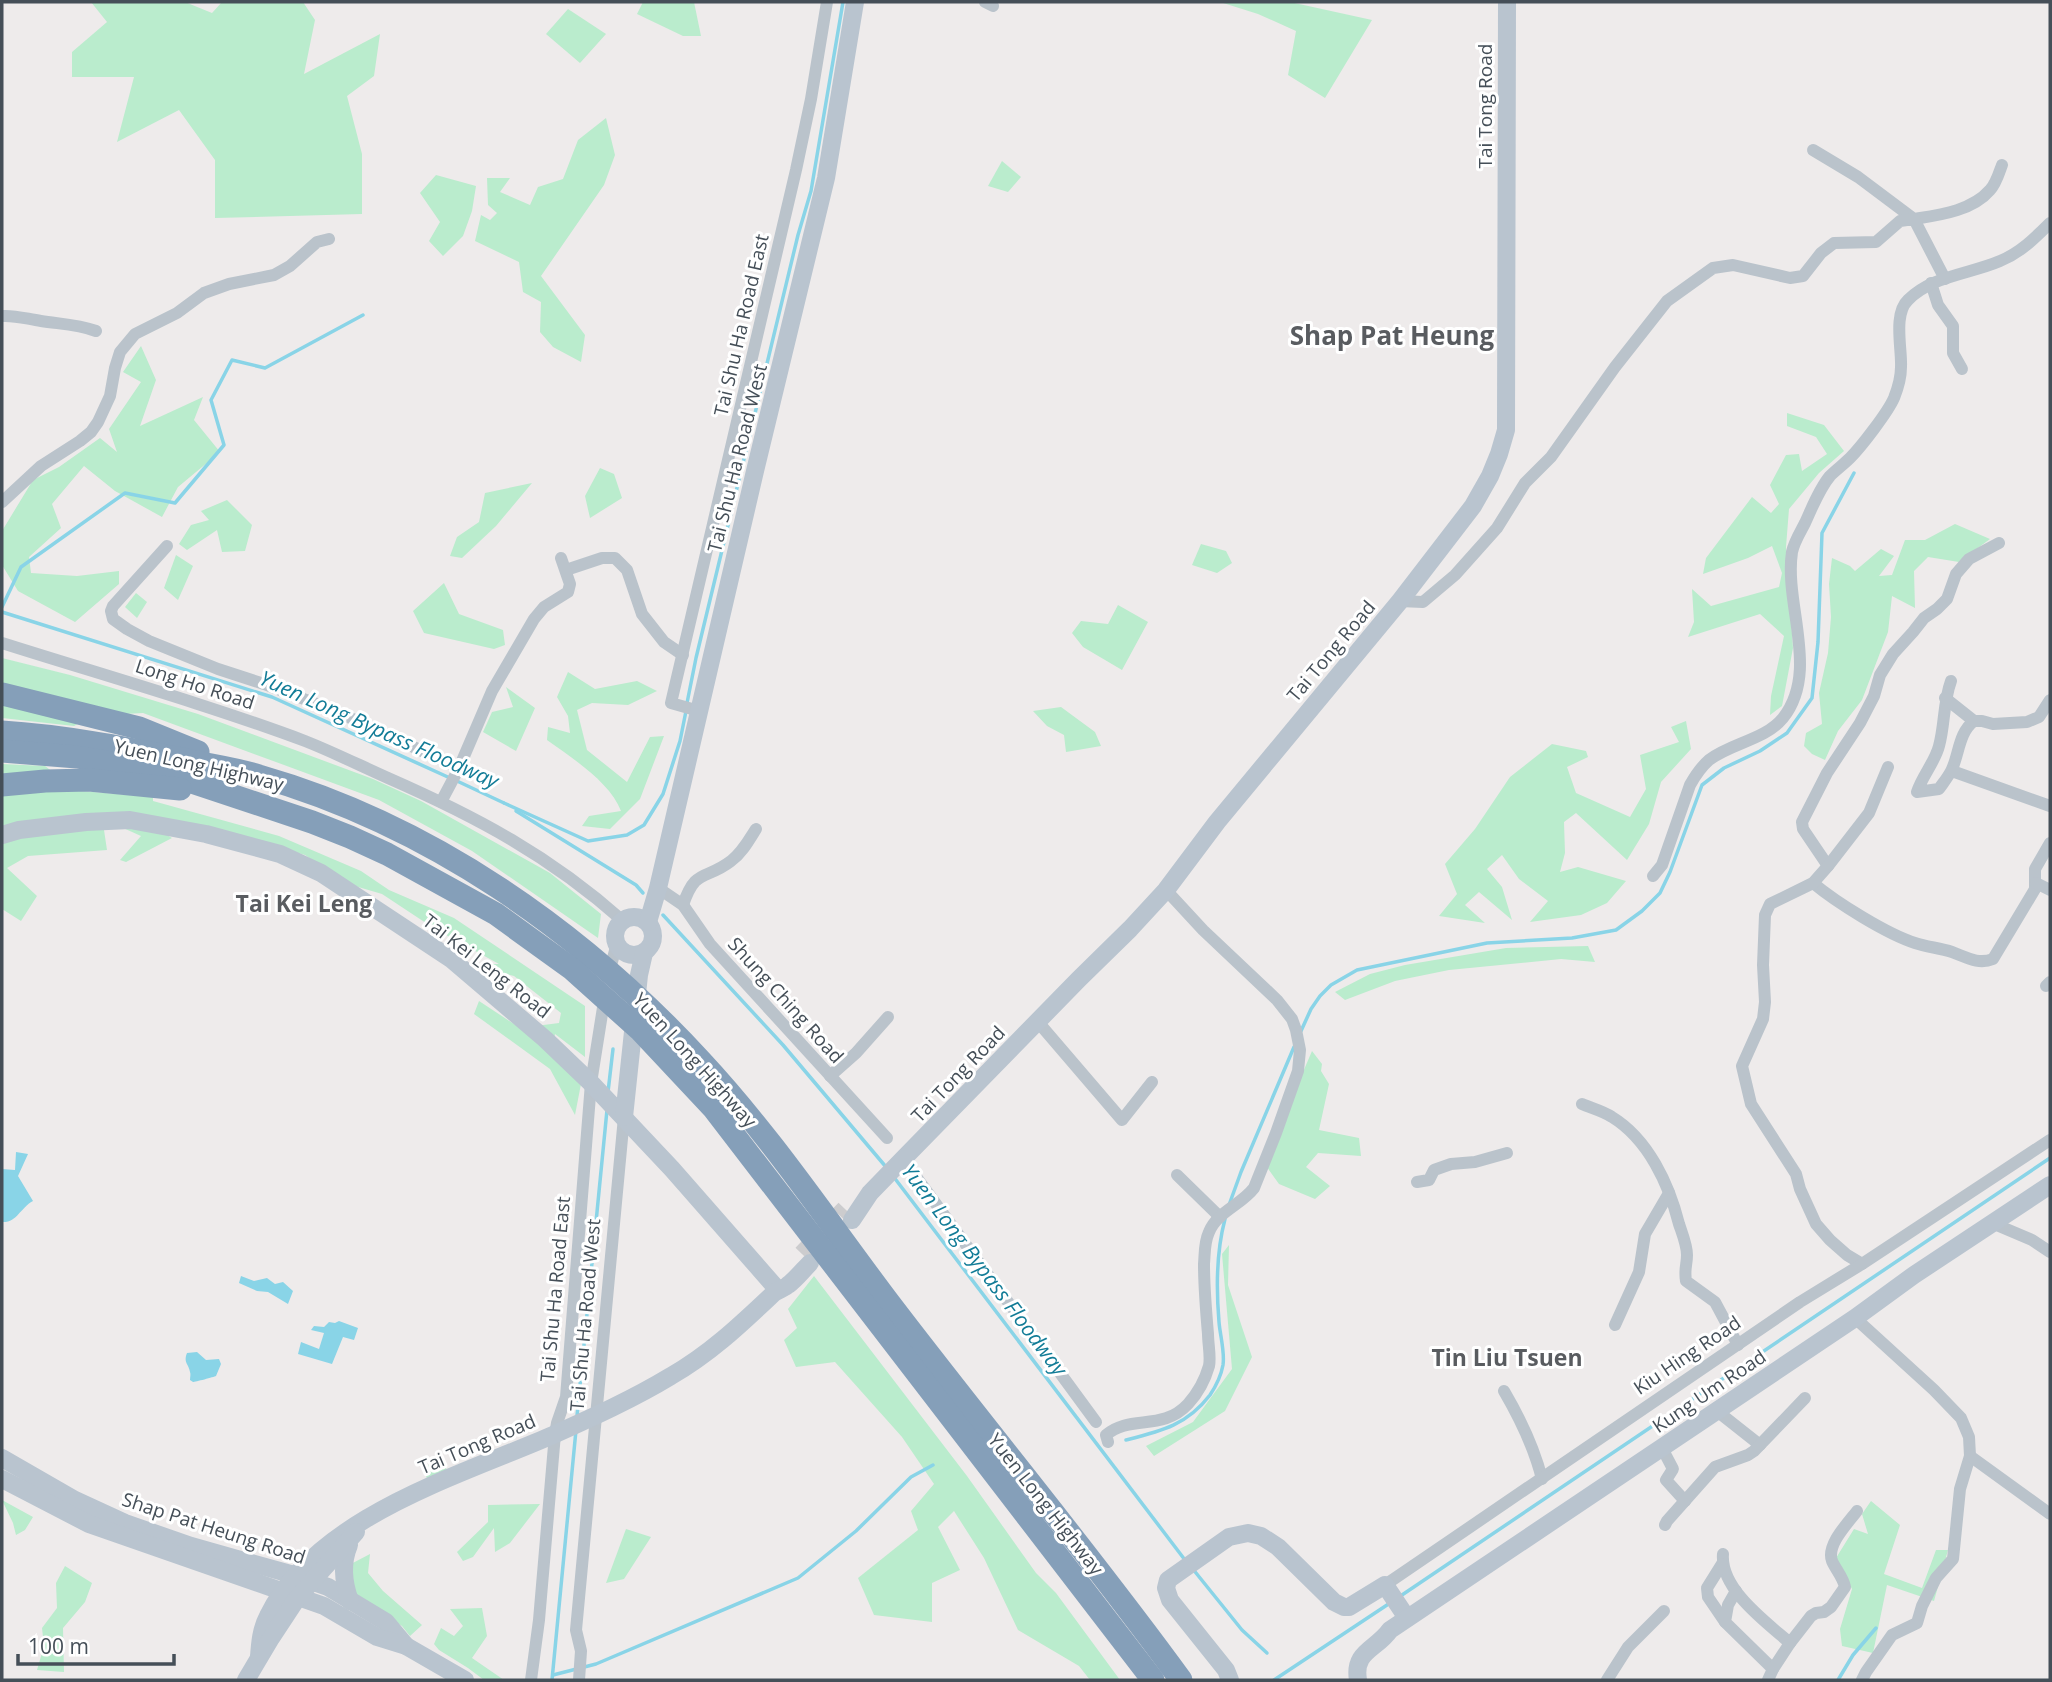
<svg xmlns="http://www.w3.org/2000/svg" width="2052" height="1682" viewBox="0 0 2052 1682" font-family="'Open Sans',sans-serif">
	<rect width="100%" height="100%" fill="#eeebeb"/>
	<!-- green -->
	<g fill="#baeccd">
		<path d="M91,2H185L212,13L222,2H303L315,20L304,74L380,34L374,76L347,96L362,154V214L215,218V160L179,110L117,142L134,77H72V52L107,22Z"/>
		<path d="M643,2H694L701,36H683L637,14Z"/>
		<path d="M1220,2H1290L1372,20L1325,98L1288,75L1296,31L1258,14Z"/>
		<path d="M568,9L606,34L580,63L546,34Z"/>
		<path d="M606,118L615,155L604,185L541,276L585,335L581,362L553,347L540,332L541,302L523,292L519,262L475,241L481,215L490,220L497,213L488,205L487,178H510L500,192L530,205L538,187L563,179L578,140Z"/>
		<path d="M1002,161L1021,177L1008,192L988,186Z"/>
		<path d="M436,175L476,186L472,211L463,236L443,256L429,241L440,222L420,193Z"/>
		<path d="M141,346L156,380L140,426L203,397L194,420L220,452L178,487L162,517L115,491L84,466L52,504L61,528L29,557L31,573L77,576L119,571V584L75,622L18,591L2,565V531L33,480L59,467L100,438L117,452L109,429L141,382L123,372Z"/>
		<path d="M1787,413L1824,425L1844,451L1819,473L1789,509L1786,547L1793,648L1782,706L1770,715L1771,696L1784,636L1760,614L1688,637L1694,622L1692,589L1711,606L1779,587L1782,573L1772,546L1748,558L1703,574L1706,558L1752,497L1771,513L1779,504L1770,485L1786,455L1799,454L1802,471L1827,454L1816,437L1787,426Z"/>
		<path d="M600,468L614,474L622,498L590,518L585,496Z"/>
		<path d="M532,483L496,526L462,558L450,556L457,537L479,522L485,493Z"/>
		<path d="M227,500L252,525L245,551L222,552L217,530L187,550L179,544L191,525L209,520L201,511Z"/>
		<path d="M1955,524L1990,539L1959,562L1928,557L1914,571L1915,608L1892,596L1888,632L1862,700L1838,731L1825,760L1812,754L1804,746L1806,733L1822,724L1819,693L1828,653L1831,617L1829,584L1832,558L1850,566L1855,571L1881,549L1894,556L1879,576L1892,575L1905,540H1925Z"/>
		<path d="M1201,544L1226,551L1232,563L1217,573L1192,565Z"/>
		<path d="M176,555L193,566L178,600L164,588Z"/>
		<path d="M444,583L459,614L503,630L505,645L494,649L424,633L413,611Z"/>
		<path d="M136,593L147,602L137,618L125,607Z"/>
		<path d="M1118,605L1148,622L1122,670L1083,647L1072,633L1081,621L1108,624Z"/>
		<path d="M2,658L70,675L198,714L373,779L421,801L550,873L601,914L598,938L472,851L379,800L143,713L125,714L2,687Z"/>
		<path d="M568,672L595,689L637,681L657,691L628,705L592,703L577,710L587,750L627,782L650,737L664,736L640,799L610,829L582,826L589,816L621,811C610,782 572,758 547,740L548,727L570,733L568,716L557,697Z"/>
		<path d="M506,687L535,708L516,751L483,732L492,712L513,707Z"/>
		<path d="M2,702L83,721L74,726L2,718Z"/>
		<path d="M1061,707L1095,732L1101,746L1066,752L1064,735L1047,726L1033,711Z"/>
		<path d="M1686,721L1691,749L1661,782L1649,824L1627,860L1576,813L1564,822L1565,853L1560,872L1578,867L1626,881L1607,903L1581,915L1530,922L1548,901L1519,879L1502,855L1487,869L1502,887L1512,920L1479,892L1465,905L1485,923L1439,916L1457,894L1445,864L1475,829L1510,777L1552,744L1586,751L1588,757L1567,767L1576,793L1630,817L1646,789L1640,755L1679,742L1671,727Z"/>
		<path d="M2,764L45,766L54,773L2,775Z"/>
		<path d="M57,789L153,797V801L279,836L361,871L389,890L454,918L585,1006V1057L555,1034L552,1053L581,1084L575,1115L550,1069L474,1014L479,1001L520,1028L559,1023L561,1013L514,976L491,970L482,985L469,979L474,964H499L435,929L382,894L348,884L305,855L274,846L160,831L172,838L126,862L120,860L141,836L121,827L104,830L107,850L28,856L7,868L37,896L21,921L2,909V795Z"/>
		<path d="M1588,946L1595,962L1561,959L1449,970L1395,981L1345,1000L1335,992L1370,974L1405,965L1506,948Z"/>
		<path d="M1312,1051L1322,1064L1321,1071L1329,1084L1319,1130L1359,1138L1361,1156L1318,1153L1306,1167L1330,1186L1315,1199L1279,1184L1264,1163Z"/>
		<path d="M1229,1245L1228,1285L1252,1357L1225,1411L1154,1456L1146,1446L1193,1422L1232,1369L1222,1254Z"/>
		<path d="M814,1276L967,1476L1036,1573L1056,1593L1120,1680H1090L1079,1666L1018,1630L984,1558L954,1511L938,1527L960,1570L932,1583V1622L874,1615L858,1578L918,1530L911,1511L934,1484L902,1437L835,1362L796,1367L784,1340L797,1328L788,1309Z"/>
		<path d="M444,1461L448,1475L429,1483L422,1467Z"/>
		<path d="M2,1500L33,1517L25,1530L16,1535L13,1523Z"/>
		<path d="M1871,1501L1900,1525L1884,1574L1922,1588L1936,1550H1948L1934,1601L1887,1585L1873,1653L1842,1646L1840,1629L1852,1589L1836,1558L1854,1529L1868,1534L1862,1514Z"/>
		<path d="M540,1504L510,1543L495,1552L494,1528L473,1557L463,1561L457,1552L488,1522V1505Z"/>
		<path d="M626,1529L651,1537L624,1579L606,1583Z"/>
		<path d="M370,1554L368,1573L383,1591L422,1625L410,1636L402,1626L356,1597L349,1565Z"/>
		<path d="M65,1566L92,1583L85,1602L63,1628L64,1672L37,1670L44,1646L42,1628L57,1608L56,1583Z"/>
		<path d="M482,1608L487,1636L472,1658L504,1680H484L468,1668L439,1650L434,1644L441,1628L454,1636L463,1626L450,1609Z"/>
	</g>
	<!-- water -->
	<g fill="#89d4e7">
		<path d="M16,1152L28,1154L18,1176L33,1201C20,1208 17,1223 2,1222V1169L15,1170Z"/>
		<path d="M241,1276L254,1281L267,1278L275,1284L283,1282L293,1291L288,1304L268,1292L257,1291L239,1283Z"/>
		<path d="M339,1321L358,1328L354,1340L343,1337L332,1364L298,1354L301,1342L319,1349L324,1333L311,1330L314,1326L324,1327L329,1322L335,1323Z"/>
		<path d="M197,1352L206,1360L219,1359L221,1364L216,1376C214,1377 195,1382 193,1382L190,1380C190,1377 191,1374 190,1372C189,1364 183,1363 187,1353Z"/>
	</g>
	<g fill="none" stroke-linecap="round" stroke-linejoin="round">
		<!-- stream -->
		<g stroke="#89d4e7" stroke-width="3.5">
			<path d="M2,607L21,567L125,493L175,503L224,445L211,400L232,360L265,368L363,315"/>
			<path d="M2,612L272,697L450,778"/>
			<path d="M687,703L696,658L798,235L811,191L843,2"/>
			<path d="M457,781L504,803"/>
			<path d="M504,803L588,841L627,835L644,825L663,794L680,741L686,711"/>
			<path d="M516,811L636,885L643,893"/>
			<path d="M663,915L783,1045L886,1167"/>
			<path d="M1301,1031L1311,1009L1320,996L1331,985L1357,970L1487,943L1572,938L1616,930L1642,911L1660,893L1670,872L1702,785L1724,768L1760,751L1787,733L1812,698L1818,642L1822,533L1854,473"/>
			<path d="M608,1092L613,1049"/>
			<path d="M893,1176L1185,1560"/>
			<path d="M1229,1205L1241,1172L1294,1047"/>
			<path d="M577,1416L607,1110"/>
			<path d="M1126,1440C1162,1431 1187,1425 1210,1395C1216,1386 1221,1376 1223,1365C1225,1352 1220,1335 1219,1322C1216,1287 1216,1253 1225,1219"/>
			<path d="M1192,1568L1242,1630L1267,1653"/>
			<path d="M1399,1597L2050,1158"/>
			<path d="M553,1675L596,1664L798,1578L856,1531L911,1477L933,1465"/>
			<path d="M552,1680L576,1430"/>
			<path d="M1274,1680L1390,1603"/>
			<path d="M1838,1680L1853,1655L1876,1628"/>
		</g>
		<!-- secondary-tunnel -->
		<path stroke="#ccccce" stroke-width="18" stroke-dasharray="18 9" stroke-linecap="butt" d="M802,1254L845,1209"/>
		<!-- street -->
		<g stroke="#bac3cb" stroke-width="12">
			<path d="M985,2L993,6"/>
			<path d="M1813,150L1858,177L1914,219C1939,215 1972,211 1990,190C1996,184 1999,173 2002,165"/>
			<path d="M1931,283L1938,305L1953,326V353L1962,369"/>
			<path d="M2,316C15,315 27,319 41,321C60,324 77,324 96,331"/>
			<path d="M2,502L41,466L80,441L91,432L98,422L110,396L115,368L120,352L135,334L177,313L204,293L229,284L274,275L290,266L317,242L329,239"/>
			<path d="M167,546L113,606L111,611L113,619L127,629L149,641L218,669L264,684L333,710L459,768"/>
			<path d="M566,570L602,558H615L627,570L642,614L664,642L683,655"/>
			<path d="M1400,601L1423,602L1455,575L1497,528L1525,483L1551,457L1615,367L1667,301L1713,268L1733,265L1790,278L1803,276L1821,253L1834,243L1876,242L1900,221L1914,219L1945,279"/>
			<path d="M2,643C103,675 206,704 305,741C333,752 361,766 388,778C477,817 550,856 623,921"/>
			<path d="M1951,681C1943,703 1945,724 1939,746C1935,762 1922,776 1917,792L1939,789C1943,783 1949,776 1952,769C1959,754 1959,732 1974,721"/>
			<path d="M1945,698L1974,721H1982L1993,724L2027,722L2039,717L2050,700"/>
			<path d="M699,711L671,703L796,170L811,99L827,2"/>
			<path d="M1952,771L2050,806"/>
			<path d="M441,802L459,768L492,691L534,619L544,607L568,592L570,584L561,558"/>
			<path d="M1828,866L1803,829L1802,822L1827,773L1860,723L1874,696L1880,675L1893,654L1913,632L1924,618L1937,609L1947,599L1956,574L1969,559L1999,543"/>
			<path d="M1653,876L1662,865L1690,785C1695,776 1701,767 1709,760C1731,743 1765,740 1783,718C1820,671 1784,605 1792,552C1794,542 1801,531 1805,523C1812,508 1819,489 1830,476C1836,470 1844,464 1850,458C1861,447 1888,412 1894,398C1898,388 1901,378 1901,367C1902,349 1893,314 1908,300C1931,276 1970,274 2000,261C2020,253 2035,238 2050,223"/>
			<path d="M1813,883C1837,903 1887,934 1915,943C1927,947 1940,948 1952,952C1966,957 1978,965 1993,959L2035,889V869L2050,843"/>
			<path d="M2036,883L2050,890"/>
			<path d="M658,888L683,905L710,944L887,1138"/>
			<path d="M683,905C696,867 705,881 731,861C742,853 749,840 756,829"/>
			<path d="M609,973L617,943"/>
			<path d="M2046,986L2050,982"/>
			<path d="M1038,1022L1122,1120L1152,1082"/>
			<path d="M830,1076L856,1053L888,1017"/>
			<path d="M1582,1104C1591,1108 1603,1111 1612,1117C1648,1139 1669,1184 1679,1224C1682,1233 1687,1245 1687,1255C1687,1265 1684,1269 1686,1281L1715,1302L1738,1345"/>
			<path d="M903,1159L1096,1422"/>
			<path d="M1177,1175L1220,1217"/>
			<path d="M1417,1182L1429,1180L1434,1170L1451,1164L1475,1162L1507,1153"/>
			<path d="M1992,1223L2032,1240L2050,1252"/>
			<path d="M1862,1264L1847,1255L1830,1240L1816,1224L1800,1189L1796,1174L1751,1104L1742,1066L1763,1019L1765,1002L1763,965L1765,915L1770,904L1813,883L1828,866L1869,813L1888,767"/>
			<path d="M1855,1318L1934,1390L1961,1418L1969,1437L1970,1456L1960,1489L1953,1559L1936,1578L1922,1606L1917,1623L1892,1635L1866,1672L1862,1680"/>
			<path d="M1615,1325L1639,1272L1645,1234L1669,1193"/>
			<path d="M1504,1391C1521,1420 1534,1447 1542,1479"/>
			<path d="M1717,1411L1760,1445"/>
			<path d="M1108,1442L1106,1435C1130,1414 1162,1432 1188,1404C1198,1393 1205,1380 1209,1366C1211,1357 1208,1344 1208,1334C1206,1311 1204,1288 1204,1264C1205,1253 1204,1243 1209,1232C1217,1212 1241,1205 1254,1188L1276,1133L1298,1071L1300,1050L1296,1030L1292,1019L1277,1000L1203,930L1166,890"/>
			<path d="M1662,1448L1673,1469L1666,1480L1685,1501"/>
			<path d="M1970,1456L2050,1514"/>
			<path d="M1665,1525L1667,1521L1715,1467L1748,1455L1754,1451L1805,1398"/>
			<path d="M1723,1554C1720,1589 1766,1622 1790,1643L1811,1616L1816,1613L1824,1612L1831,1607L1845,1587C1843,1577 1836,1570 1832,1561C1826,1545 1848,1523 1857,1511"/>
			<path d="M1722,1564L1707,1588L1708,1597L1725,1622"/>
			<path d="M1385,1585L1800,1302L1862,1264L2050,1140"/>
			<path d="M1736,1591L1728,1605L1725,1622L1773,1669L1768,1680"/>
			<path d="M1773,1669L1790,1643"/>
			<path d="M531,1680L539,1620L555,1434L557,1423L566,1397L591,1083L605,995"/>
			<path d="M579,1680L581,1651L576,1630L624,1117"/>
			<path d="M1607,1680L1628,1647L1664,1611"/>
		</g>
		<!-- secondary -->
		<g stroke="#b9c4cf" stroke-width="18">
			<path d="M2,835L19,830L86,822L130,820L206,834L280,854L321,873L451,959L545,1039L591,1083L672,1169L778,1290"/>
			<circle cx="634" cy="936" r="19"/>
			<path d="M648,922L658,888L755,471L826,178L855,2"/>
			<path d="M624,1117L639,975L644,953"/>
			<path d="M852,1220L870,1193L903,1159L1079,979L1130,929L1166,890L1217,822L1400,601L1473,506L1490,476L1499,454L1506,430L1507,2"/>
			<path d="M2,1458L75,1500L125,1523L191,1546L294,1575L328,1587L386,1622L406,1646"/>
			<path d="M2,1479L89,1524L324,1606L377,1637L406,1646L465,1680"/>
			<path d="M349,1545C341,1564 343,1582 350,1601"/>
			<path d="M259,1657C260,1643 261,1629 268,1616C316,1517 459,1476 553,1435C593,1417 633,1399 671,1376C711,1353 741,1324 774,1293C779,1289 784,1289 788,1285C796,1279 803,1270 810,1263"/>
			<path d="M246,1680L271,1638L298,1597L356,1532"/>
			<path d="M1230,1680L1226,1670L1170,1600L1166,1588L1168,1580L1229,1537L1248,1533L1261,1536L1278,1547L1334,1602L1344,1607H1349L1385,1585L1407,1618"/>
			<path d="M1358,1680C1353,1651 1376,1650 1390,1630L1855,1318L1914,1275L2050,1185"/>
		</g>
		<!-- highway -->
		<g stroke="#859fb9" stroke-width="23">
			<path d="M2,694L139,728L198,752"/>
			<path d="M2,732C63,736 122,747 182,759C207,765 234,768 259,776C430,825 581,931 700,1060C770,1135 828,1222 890,1304C986,1430 1088,1552 1181,1680"/>
			<path d="M2,751L77,757L124,765L171,775L312,822L350,837L387,854L496,914L572,969L640,1030L714,1109L1153,1680"/>
			<path d="M2,785L45,781L89,780L180,789"/>
		</g>
	</g>
	<g text-anchor="middle" stroke-width="6" stroke-linejoin="round" paint-order="stroke">
		<!-- street labels -->
		<g font-size="19" fill="#454f58" stroke="#fff">
			<text transform="translate(1485 106) rotate(-90)" y="7">Tai Tong Road</text>
			<text transform="translate(741 325) rotate(-77)" y="7">Tai Shu Ha Road East</text>
			<text transform="translate(737 458) rotate(-76)" y="7">Tai Shu Ha Road West</text>
			<text transform="translate(1331 651) rotate(-50)" y="7">Tai Tong Road</text>
			<text transform="translate(195 684) rotate(18)" y="7">Long Ho Road</text>
			<text transform="translate(199 765) rotate(13)" y="7">Yuen Long Highway</text>
			<text transform="translate(487 966) rotate(38)" y="7">Tai Kei Leng Road</text>
			<text transform="translate(786 1000) rotate(48)" y="7">Shung Ching Road</text>
			<text transform="translate(695 1060) rotate(48)" y="7">Yuen Long Highway</text>
			<text transform="translate(958 1074) rotate(-46)" y="7">Tai Tong Road</text>
			<text transform="translate(555 1289) rotate(-85)" y="7">Tai Shu Ha Road East</text>
			<text transform="translate(585 1315) rotate(-85)" y="7">Tai Shu Ha Road West</text>
			<text transform="translate(1687 1355) rotate(-34)" y="7">Kiu Hing Road</text>
			<text transform="translate(1709 1391) rotate(-34)" y="7">Kung Um Road</text>
			<text transform="translate(477 1444) rotate(-23)" y="7">Tai Tong Road</text>
			<text transform="translate(1046 1504) rotate(52)" y="7">Yuen Long Highway</text>
			<text transform="translate(214 1528) rotate(18)" y="7">Shap Pat Heung Road</text>
		</g>
		<!-- water labels -->
		<g font-size="21" font-style="italic" fill="#127c97" stroke="#fff">
			<text transform="translate(379 730) rotate(24)" y="7">Yuen Long Bypass Floodway</text>
			<text transform="translate(984 1270) rotate(53)" y="7">Yuen Long Bypass Floodway</text>
		</g>
		<!-- quarter labels -->
		<g font-size="23" font-weight="bold" fill="#595c60" stroke="#fff">
			<text x="304" y="912">Tai Kei Leng</text>
			<text x="1507" y="1366">Tin Liu Tsuen</text>
		</g>
		<!-- district labels -->
		<g font-size="26" font-weight="bold" fill="#595c60" stroke="#fff">
			<text x="1392" y="345">Shap Pat Heung</text>
		</g>
	</g>
	<!-- border -->
	<rect width="2052" height="1682" fill="none" stroke="#454f58" stroke-width="7"/>
	<!-- scale -->
	<path d="M18 1654v10h156v-10" fill="none" stroke="#454f58" stroke-width="3.5"/>
	<text x="28" y="1654" font-size="21" fill="#454f58" stroke="#ffffff" stroke-width="5" paint-order="stroke">100 m</text>
</svg>
